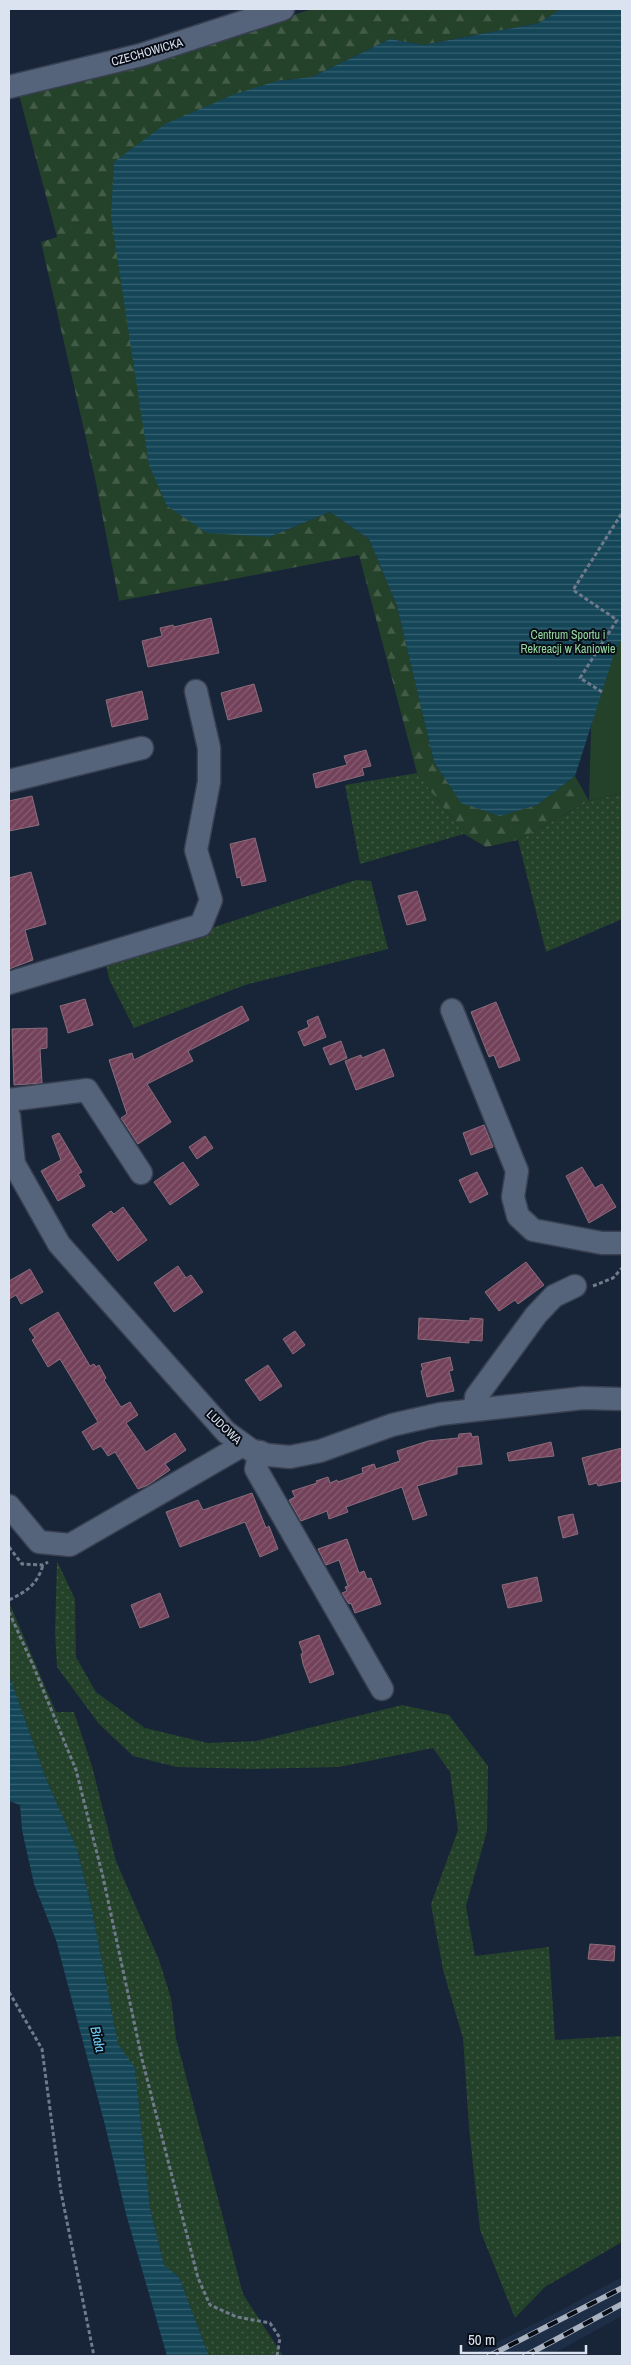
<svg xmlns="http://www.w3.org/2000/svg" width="631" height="2365" viewBox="0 0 631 2365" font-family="'Archivo Narrow',sans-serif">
	<defs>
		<pattern id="grass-dots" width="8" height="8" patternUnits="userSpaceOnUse" patternTransform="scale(1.25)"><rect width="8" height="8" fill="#244129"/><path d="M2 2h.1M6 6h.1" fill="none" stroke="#435c48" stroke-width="1.8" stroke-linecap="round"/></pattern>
		<pattern id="forest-firs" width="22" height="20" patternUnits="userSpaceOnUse" patternTransform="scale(1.25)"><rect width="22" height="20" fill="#244129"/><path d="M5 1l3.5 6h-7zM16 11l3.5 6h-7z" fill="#435c48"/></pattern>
		<pattern id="water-rules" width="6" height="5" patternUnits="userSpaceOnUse" patternTransform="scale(1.25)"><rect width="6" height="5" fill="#144658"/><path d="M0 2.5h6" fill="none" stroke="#366170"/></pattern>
		<pattern id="building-hatch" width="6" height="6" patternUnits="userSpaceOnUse" patternTransform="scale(1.25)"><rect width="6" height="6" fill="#73425a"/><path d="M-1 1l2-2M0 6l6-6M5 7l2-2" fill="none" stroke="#865d72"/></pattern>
	</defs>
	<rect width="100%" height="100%" fill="#182438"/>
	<!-- built -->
	<path fill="#1f2e47" d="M622,2277V2316L549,2356H469L552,2315Z"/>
	<!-- grass -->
	<g fill="url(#grass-dots)">
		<path d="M417,773L464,834L360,864L345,785Z"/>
		<path d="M622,793V919L546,952L518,840L589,801Z"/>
		<path d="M356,880L371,881L388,949L245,985L134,1028L109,979L106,963Z"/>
		<path d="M57,1561L75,1599L76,1657L96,1692L145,1728L208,1743L256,1741L402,1705L449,1715L488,1766L487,1831L466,1906L475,1956L549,1947L555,2040L622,2036V2242L545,2287L515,2318L480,2230L469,2127L463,2038L443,1970L431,1904L458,1830L450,1772L433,1748L339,1767L254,1769L176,1767L133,1756L99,1724L57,1667L55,1632Z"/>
		<path d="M9,1602L56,1712H74L92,1766L116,1861L159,1960L171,1998L176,2038L243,2294L283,2356H209L179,2277L164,2265L150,2208L135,2068L118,2045L91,1905L77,1849L47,1781L9,1675Z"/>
	</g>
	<!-- forest -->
	<path fill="url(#forest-firs)" d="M312,9H561L539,23L423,45L390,39L312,77L277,81L269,537L330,512L369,539L397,606L434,762L461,802L500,815L537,805L575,776L589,801L518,840L486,847L464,834L417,773L359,555L119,601L95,478L41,242L57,237L19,95L144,64Z"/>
	<!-- green -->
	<path fill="#244129" d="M622,487V793L589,801L591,728Z"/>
	<!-- water -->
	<g fill="url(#water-rules)">
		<path d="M561,9H622V639L616,648L575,776L537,805L500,816L461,803L434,762L397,606L369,539L330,512L269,537L207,533L167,506L149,465L111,217L114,162L165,124L235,94L277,81L312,77L390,39L423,45L539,23Z"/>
		<path d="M9,1675L47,1781L77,1849L91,1905L118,2044L135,2068L150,2208L164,2265L179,2277L209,2356H167L126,2214L105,2125L56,1940L34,1884L22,1830L20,1805L9,1801Z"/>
	</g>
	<!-- building -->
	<g fill="url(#building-hatch)" stroke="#8b6d7b">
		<path d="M211,618L219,653L148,667L142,641L162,636L160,628L173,625L174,627Z"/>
		<path d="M254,684L262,711L228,720L221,693Z"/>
		<path d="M142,691L148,719L112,727L106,700Z"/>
		<path d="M366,750L371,766L362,768L364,775L316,788L313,774L347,765L344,756Z"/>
		<path d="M32,796L39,825L9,831V801Z"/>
		<path d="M255,838L266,881L242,886L240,877L237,878L230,844Z"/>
		<path d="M31,872L46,924L25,930L33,960L9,969V878Z"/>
		<path d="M417,891L426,920L407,925L398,896Z"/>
		<path d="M85,999L93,1025L68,1033L60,1006Z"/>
		<path d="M496,1002L520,1060L499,1068L494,1055L489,1057L471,1012Z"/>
		<path d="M242,1006L249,1020L188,1051L193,1061L147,1084L171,1122L138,1144L121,1118L127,1114L109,1060L132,1053L134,1060Z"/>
		<path d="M318,1016L326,1037L304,1046L298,1032L309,1027L307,1021Z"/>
		<path d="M47,1028V1048L40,1049L42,1083L14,1085L12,1029Z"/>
		<path d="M341,1041L347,1058L330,1065L323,1048Z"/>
		<path d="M384,1049L394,1076L356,1090L345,1061L361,1055L362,1058Z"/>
		<path d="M484,1125L493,1147L471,1155L463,1133Z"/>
		<path d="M59,1133L82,1172L78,1174L85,1186L58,1201L41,1171L61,1160L52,1136Z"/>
		<path d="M205,1136L213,1148L197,1159L189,1147Z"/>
		<path d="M183,1162L199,1185L170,1205L154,1182Z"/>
		<path d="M582,1167L595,1188L602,1184L616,1207L589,1223L566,1176Z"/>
		<path d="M477,1172L488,1194L470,1203L459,1180Z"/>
		<path d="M123,1207L147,1240L118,1261L92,1225L111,1211L114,1214Z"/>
		<path d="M526,1262L544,1285L518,1304L515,1300L499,1311L485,1292Z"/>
		<path d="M178,1266L186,1278L191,1275L203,1292L174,1312L154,1283Z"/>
		<path d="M30,1269L43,1292L21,1304L16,1295L9,1299V1281Z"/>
		<path d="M58,1312L90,1366L94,1364L96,1367L99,1365L106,1378L104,1380L121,1407L130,1402L138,1415L126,1423L146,1452L175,1433L186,1450L165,1464L170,1470L148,1485L138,1489L115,1452L108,1456L101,1446L93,1450L82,1432L98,1422L60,1359L48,1367L32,1340L35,1338L29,1329Z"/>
		<path d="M419,1318L470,1321V1318L483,1319L482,1341L469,1340V1343L418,1339Z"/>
		<path d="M295,1331L305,1345L293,1354L283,1339Z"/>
		<path d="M450,1357L453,1370L449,1371L454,1391L427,1397L421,1371L423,1370L421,1364Z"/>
		<path d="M268,1365L282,1386L260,1401L245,1380Z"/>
		<path d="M471,1433L472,1437L478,1436L482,1464L457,1467V1474L417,1486L427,1515L413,1520L402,1487L346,1507L348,1512L329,1519L327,1511L301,1521L289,1500L295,1497L292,1491L317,1483L316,1481L328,1477L330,1483L337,1480L338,1482L363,1473L362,1468L374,1464L376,1469L400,1461L397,1451L428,1441L458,1438L459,1434Z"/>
		<path d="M551,1442L554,1456L509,1461L507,1453Z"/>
		<path d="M622,1448V1481L598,1486L597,1483L589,1485L582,1458Z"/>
		<path d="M252,1493L266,1528L269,1526L278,1549L260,1557L245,1522L180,1547L166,1512L198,1500L203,1510Z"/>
		<path d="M573,1514L578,1534L563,1538L558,1517Z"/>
		<path d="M347,1539L359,1573L364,1571L367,1579L371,1578L381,1604L355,1613L351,1603L349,1604L342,1593L347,1591L345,1587L348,1586L339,1560L326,1565L318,1549Z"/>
		<path d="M537,1577L542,1601L508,1608L502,1585Z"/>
		<path d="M160,1593L169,1617L140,1628L131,1605Z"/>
		<path d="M319,1635L334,1674L310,1683L303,1664L301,1654L303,1653L299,1642Z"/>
		<path d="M590,1944L615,1946L614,1961L588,1959Z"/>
	</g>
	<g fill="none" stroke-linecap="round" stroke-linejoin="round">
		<!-- minor casing -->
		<g stroke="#384051" stroke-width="25">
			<g id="minor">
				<path d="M9,87L141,55L283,9"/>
				<path d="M9,781L142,748"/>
				<path d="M9,983L201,925L211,900L196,850L209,782V748L196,691"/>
				<path d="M452,1010L517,1171L513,1197L518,1216L533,1230L602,1243H622"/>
				<path d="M9,1100L87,1090L141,1173"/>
				<path d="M9,1116L14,1164L59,1244L226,1432L251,1450L268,1455L290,1457L320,1451L392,1425L440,1414L583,1398L622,1399"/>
				<path d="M475,1409L476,1397L536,1315L554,1296L575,1286"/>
				<path d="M260,1452L256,1469L382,1689"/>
				<path d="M9,1506L39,1542L70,1545L243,1445"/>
			</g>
		</g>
		<!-- path -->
		<g stroke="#707a8c" stroke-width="3" stroke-dasharray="4 2.5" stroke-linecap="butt">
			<path d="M602,692L580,678L617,620L573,590L622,513"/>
			<path d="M593,1286L613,1278L622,1268"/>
			<path d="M9,1547L22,1564L43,1565L48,1562"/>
			<path d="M9,1600C27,1591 37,1585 43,1565"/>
			<path d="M9,1612L33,1665L76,1770L103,1877L142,2059L198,2278L210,2305L237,2317L270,2323L280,2338L277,2356"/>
			<path d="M9,1992L42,2049L61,2192L94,2356"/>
		</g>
		<!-- minor -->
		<use href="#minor" stroke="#55637b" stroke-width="22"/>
		<!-- rail casing -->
		<g stroke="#a8b2c1" stroke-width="5.5">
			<g id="rail">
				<path d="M489,2356L622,2288"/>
				<path d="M525,2356L622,2304"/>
			</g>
		</g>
		<!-- rail -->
		<use href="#rail" stroke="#080d16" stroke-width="4" stroke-dasharray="11" stroke-linecap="butt"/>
	</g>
	<g text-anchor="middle" stroke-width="4" stroke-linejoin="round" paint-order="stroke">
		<!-- street labels -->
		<g font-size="12" fill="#dbe3f1" stroke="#080d16">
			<text transform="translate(147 52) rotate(-16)" y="4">CZECHOWICKA</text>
			<text transform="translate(224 1427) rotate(44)" y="4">LUDOWA</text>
		</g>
		<!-- park labels -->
		<g font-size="12" fill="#95d9a0" stroke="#080d16">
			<text x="568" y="639">Centrum Sportu i<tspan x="568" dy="14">Rekreacji w Kaniowie</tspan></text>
		</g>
		<!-- water labels -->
		<g font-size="14" font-style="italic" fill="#6ecef4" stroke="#080d16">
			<text transform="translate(98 2039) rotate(77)" y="5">Biała</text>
		</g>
	</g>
	<!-- border -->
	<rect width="631" height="2365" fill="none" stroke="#dbe3f1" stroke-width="20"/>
	<!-- scale -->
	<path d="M461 2345v8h125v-8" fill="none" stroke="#dbe3f1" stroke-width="2.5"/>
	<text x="468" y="2345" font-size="15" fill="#dbe3f1" stroke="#080d16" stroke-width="4" paint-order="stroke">50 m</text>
</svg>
